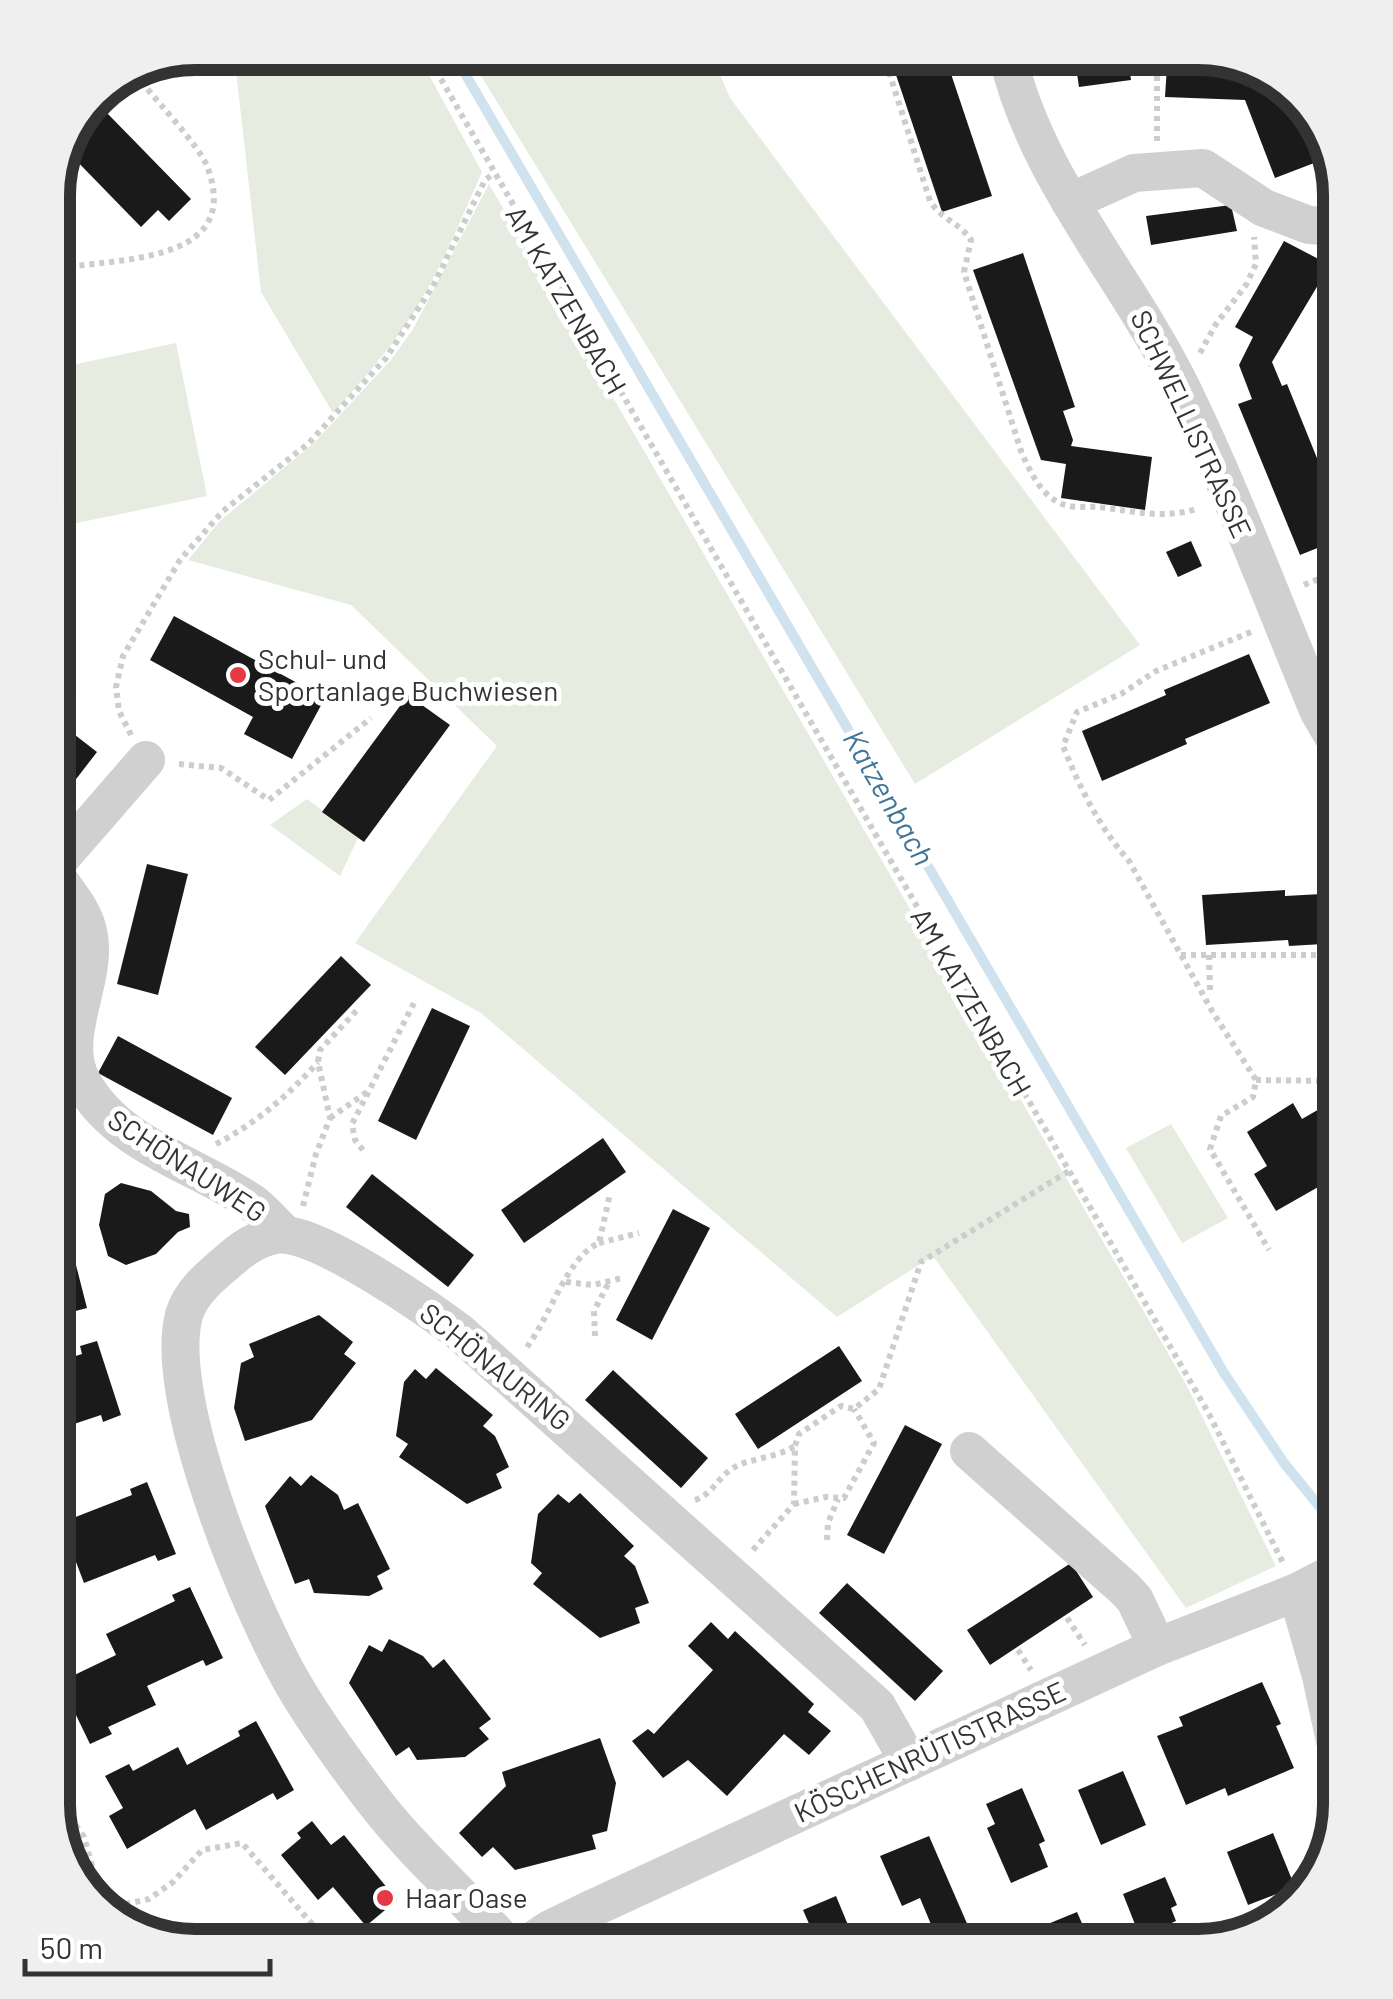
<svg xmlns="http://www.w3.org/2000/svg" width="1393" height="1999" viewBox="0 0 1393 1999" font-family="Barlow,sans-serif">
	<rect width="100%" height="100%" fill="#fff"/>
	<!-- green -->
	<g fill="#e6ecdf">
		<path d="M234,53H417L482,172C459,223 438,277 406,324C384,356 359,384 333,413L261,292Z"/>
		<path d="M467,53H711L730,98L1140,645L915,784Z"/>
		<path d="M489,184L1187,1386L1276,1566L1186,1608L933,1256L837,1317L481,1013L355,943L497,746L351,605L188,560L220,521L314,443L391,360L413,329Z"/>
		<path d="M176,343L207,496L53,528V369Z"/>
		<path d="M307,799L358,838L340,876L270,825Z"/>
		<path d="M1171,1124L1228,1218L1182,1243L1126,1148Z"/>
	</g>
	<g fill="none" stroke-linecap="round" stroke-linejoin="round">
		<!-- stream -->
		<path stroke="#cfe2ee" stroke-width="10" d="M453,53L1224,1373L1284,1463L1340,1532"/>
	</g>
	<!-- building -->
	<g fill="#1a1a1a">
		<path d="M911,53H944L992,196L942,212L891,60Z"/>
		<path d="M1074,53H1127L1131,80L1079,87Z"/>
		<path d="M1167,66L1240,68L1246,83L1271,73L1300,103L1322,160L1275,178L1245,100L1165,97Z"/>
		<path d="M98,93L100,105L90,114L97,122L107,113L191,199L169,221L158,210L141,227L69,153Z"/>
		<path d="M1231,205L1237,231L1151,245L1146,216Z"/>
		<path d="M1284,241L1330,265L1272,362L1282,386L1287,384L1340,515V539L1300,555L1238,404L1252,399L1239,365L1253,337L1235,327Z"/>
		<path d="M1023,253L1075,407L1063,411L1073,440L1071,446L1152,457L1145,510L1061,498L1066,464L1041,460L973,270Z"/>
		<path d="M1191,541L1202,566L1178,577L1166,552Z"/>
		<path d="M174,616L325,698L292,759L244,734L253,717L150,660Z"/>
		<path d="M1249,654L1270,703L1185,739L1187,744L1102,781L1082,731L1166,695L1164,690Z"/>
		<path d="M408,695L450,725L364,842L322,812Z"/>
		<path d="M53,718L97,752L53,809Z"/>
		<path d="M147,864L188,874L158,995L117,984Z"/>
		<path d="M1285,890V896L1340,893V943L1289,946L1288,940L1206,945L1202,895Z"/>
		<path d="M341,956L371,985L285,1075L255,1047Z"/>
		<path d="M432,1008L470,1026L416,1140L378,1121Z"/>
		<path d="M118,1036L232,1098L213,1135L98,1073Z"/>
		<path d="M1335,1100L1340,1110V1219L1320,1186L1276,1211L1254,1174L1267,1166L1247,1132L1293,1103L1302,1119Z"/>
		<path d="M603,1138L626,1172L524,1243L501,1210Z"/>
		<path d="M372,1174L474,1255L448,1287L346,1207Z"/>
		<path d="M121,1183L151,1191L176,1211L189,1214L190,1227L178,1232L156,1254L126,1265L108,1256L99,1225L105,1194Z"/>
		<path d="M673,1209L710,1228L652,1340L616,1320Z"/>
		<path d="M67,1230L87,1308L68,1313L66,1306L53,1309V1234Z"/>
		<path d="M319,1315L353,1342L344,1354L356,1363L312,1420L245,1441L234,1408L241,1363L254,1357L249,1344Z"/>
		<path d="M97,1341L121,1415L103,1422L101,1415L53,1431V1363L82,1354L80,1346Z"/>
		<path d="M839,1346L862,1381L758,1449L735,1414Z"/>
		<path d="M436,1368L493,1415L483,1426L495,1436L509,1467L496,1474L502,1488L467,1504L399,1457L408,1444L396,1436L404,1382L415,1369L426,1379Z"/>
		<path d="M613,1370L708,1458L681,1488L585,1400Z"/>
		<path d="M905,1425L942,1444L884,1554L847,1535Z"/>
		<path d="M311,1475L338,1495L344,1510L358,1503L390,1569L377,1576L383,1589L369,1596L314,1593L309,1579L295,1584L265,1506L290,1476L301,1486Z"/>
		<path d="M147,1482L176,1554L158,1561L155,1555L84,1583L76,1562L53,1571V1503L65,1498L73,1518L132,1495L130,1489Z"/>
		<path d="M580,1493L634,1546L624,1556L635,1566L649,1603L635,1608L640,1623L600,1638L533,1584L542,1573L531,1563L538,1514L558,1494L569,1503Z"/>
		<path d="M1071,1563L1093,1597L990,1665L967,1630Z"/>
		<path d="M847,1583L943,1671L915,1701L819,1613Z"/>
		<path d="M190,1587L223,1658L206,1666L203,1660L147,1686L156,1705L108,1727L112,1734L90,1744L75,1713L60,1720L53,1703V1680L62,1676L64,1680L116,1655L106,1634L175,1601L172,1595Z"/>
		<path d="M711,1622L728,1639L735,1631L814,1704L808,1712L831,1731L809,1755L784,1734L727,1796L688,1760L663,1778L632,1741L648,1729L654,1734L713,1670L688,1646Z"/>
		<path d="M389,1639L423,1656L433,1668L444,1659L491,1719L479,1728L489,1739L465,1757L417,1760L409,1747L396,1756L349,1683L369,1645L382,1652Z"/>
		<path d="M1262,1682L1281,1724L1276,1726L1294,1768L1228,1796L1225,1788L1186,1805L1157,1736L1183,1726L1179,1717Z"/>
		<path d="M256,1721L294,1790L277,1800L273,1793L206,1830L195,1809L127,1849L109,1816L123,1808L105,1776L129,1764L133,1771L178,1747L187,1765L240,1736L238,1731Z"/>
		<path d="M600,1738L616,1783L607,1831L592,1835L596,1849L515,1870L493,1847L482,1857L459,1833L506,1786L502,1772Z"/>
		<path d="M1123,1771L1146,1825L1101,1845L1078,1790Z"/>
		<path d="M1022,1788L1045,1841L1039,1844L1048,1867L1011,1883L987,1828L995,1824L986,1804Z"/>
		<path d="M312,1821L331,1845L344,1835L397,1900L366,1926L333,1887L318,1900L281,1855L301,1838L297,1833Z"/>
		<path d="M1273,1833L1295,1887L1248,1905L1227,1852Z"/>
		<path d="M929,1836L972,1935L947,1946H940L920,1898L902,1906L880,1856Z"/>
		<path d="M1165,1877L1177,1905L1171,1908L1176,1921L1140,1937L1123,1894Z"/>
		<path d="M836,1896L853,1937L862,1933L868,1946H813L805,1927L810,1926L803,1910Z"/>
		<path d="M1077,1912L1092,1946H1026L1021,1935Z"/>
	</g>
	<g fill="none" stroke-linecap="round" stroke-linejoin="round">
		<!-- path -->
		<g stroke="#cdcdcd" stroke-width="6" stroke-dasharray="5 5" stroke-linecap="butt">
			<path d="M426,53L1209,1414L1283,1563"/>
			<path d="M883,53L930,201C942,220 960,223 971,240L964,272L1022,454C1031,472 1040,494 1060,503C1071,509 1086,506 1098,507C1134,511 1164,520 1199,508"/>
			<path d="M777,71L835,53"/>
			<path d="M1157,141V53"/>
			<path d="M53,278L69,267C129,258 243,260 207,166C198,145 161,106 145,86L148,70"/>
			<path d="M1200,353L1216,324L1246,285L1256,264L1254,237"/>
			<path d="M1304,585L1340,570"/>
			<path d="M1251,632L1156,671L1121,694L1077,712L1063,746C1080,788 1099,827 1129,861L1212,1011L1256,1080L1253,1097L1221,1116L1210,1149L1269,1250"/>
			<path d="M131,735L119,711L116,687L123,656L180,560L223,511L309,443L386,358L433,286L485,180L493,174"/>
			<path d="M179,764L221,768L269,800L371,718"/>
			<path d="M1181,955H1340"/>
			<path d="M1209,955L1210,991"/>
			<path d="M1256,1080L1330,1081L1340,1096"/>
			<path d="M330,1118L370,1090"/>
			<path d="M216,1144C255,1124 289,1095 318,1062"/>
			<path d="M363,1150L355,1140L352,1124L414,1003"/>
			<path d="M303,1206L316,1154L330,1118L318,1062L320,1050L359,1008"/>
			<path d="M599,1243L639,1233"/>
			<path d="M566,1282L593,1285L622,1278"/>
			<path d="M595,1336L594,1311L608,1284"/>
			<path d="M527,1347C550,1317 567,1257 599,1243L610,1194"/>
			<path d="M695,1500C712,1495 718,1477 733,1468C749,1458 774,1459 795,1446"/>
			<path d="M794,1504L826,1497L844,1498L874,1443L854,1409"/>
			<path d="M827,1540L828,1523L838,1499"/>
			<path d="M753,1550L794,1504L795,1446L799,1434L841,1406L854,1409L879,1389L921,1262L1069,1171"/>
			<path d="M1067,1618L1085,1645"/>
			<path d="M1018,1650L1031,1670"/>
			<path d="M53,1781L58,1799L84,1837L97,1884L106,1897L126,1904L149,1899L173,1882L202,1850L242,1843L331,1946"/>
		</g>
		<!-- minor -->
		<g stroke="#d0d0d0" stroke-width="38">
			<path d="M1007,53C1035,178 1126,275 1182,389C1233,494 1274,604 1319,712L1340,748"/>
			<path d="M1070,202L1134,173L1203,168L1264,208L1309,225L1340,227"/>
			<path d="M53,867L146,760"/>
			<path d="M53,872C64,888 79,905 86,924C104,975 55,1034 83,1083C118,1146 196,1164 251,1202C264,1211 274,1224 285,1234"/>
			<path d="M969,1451L1125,1589L1135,1600L1157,1647"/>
			<path d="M1297,1592L1321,1676L1340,1764"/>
			<path d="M508,1946C465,1897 414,1853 374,1801C345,1763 316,1724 292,1682C249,1607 162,1398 184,1315C191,1291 213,1274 232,1258C245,1246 269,1232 287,1235C330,1241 421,1304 458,1331L877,1706L909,1762"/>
			<path d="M525,1946L550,1929L589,1910L1157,1647L1297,1592L1340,1570"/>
		</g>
	</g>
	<!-- markers -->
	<g fill="#e63946" stroke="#fff" stroke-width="4">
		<circle cx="238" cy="675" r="10"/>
		<circle cx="385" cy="1898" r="10"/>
	</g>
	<g text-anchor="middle" stroke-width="10" stroke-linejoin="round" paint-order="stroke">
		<!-- street labels -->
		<g font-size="28" fill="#333" stroke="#fff">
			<text transform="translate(566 300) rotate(60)" y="10">AM KATZENBACH</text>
			<text transform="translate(1191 424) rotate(65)" y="10">SCHWELLISTRASSE</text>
			<text transform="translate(971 1002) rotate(60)" y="10">AM KATZENBACH</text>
			<text transform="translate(187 1166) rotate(33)" y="10">SCHÖNAUWEG</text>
			<text transform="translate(495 1367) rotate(39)" y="10">SCHÖNAURING</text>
			<text transform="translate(930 1752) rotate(-25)" y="10">KÖSCHENRÜTISTRASSE</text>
		</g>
		<!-- poi labels -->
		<g font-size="28" fill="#333" stroke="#fff" text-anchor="start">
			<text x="258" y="669">Schul- und<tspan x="258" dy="32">Sportanlage Buchwiesen</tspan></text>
			<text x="405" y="1908">Haar Oase</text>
		</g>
		<!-- water labels -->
		<g font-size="30" font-style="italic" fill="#3f7597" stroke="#fff">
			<text transform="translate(888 798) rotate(60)" y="10">Katzenbach</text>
		</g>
	</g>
	<!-- crop -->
	<path d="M0 0H1393V1999H0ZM195 70H1198A125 125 0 0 1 1323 195V1804A125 125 0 0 1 1198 1929H195A125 125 0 0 1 70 1804V195A125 125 0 0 1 195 70Z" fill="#efefef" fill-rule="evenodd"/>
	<path fill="none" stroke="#333" stroke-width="12" d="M195 70H1198A125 125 0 0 1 1323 195V1804A125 125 0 0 1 1198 1929H195A125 125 0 0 1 70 1804V195A125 125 0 0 1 195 70Z"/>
	<!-- scale -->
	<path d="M25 1959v15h245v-15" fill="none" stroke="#333333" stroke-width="5"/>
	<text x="40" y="1959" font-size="30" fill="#333333" stroke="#ffffff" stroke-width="8" paint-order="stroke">50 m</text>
</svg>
